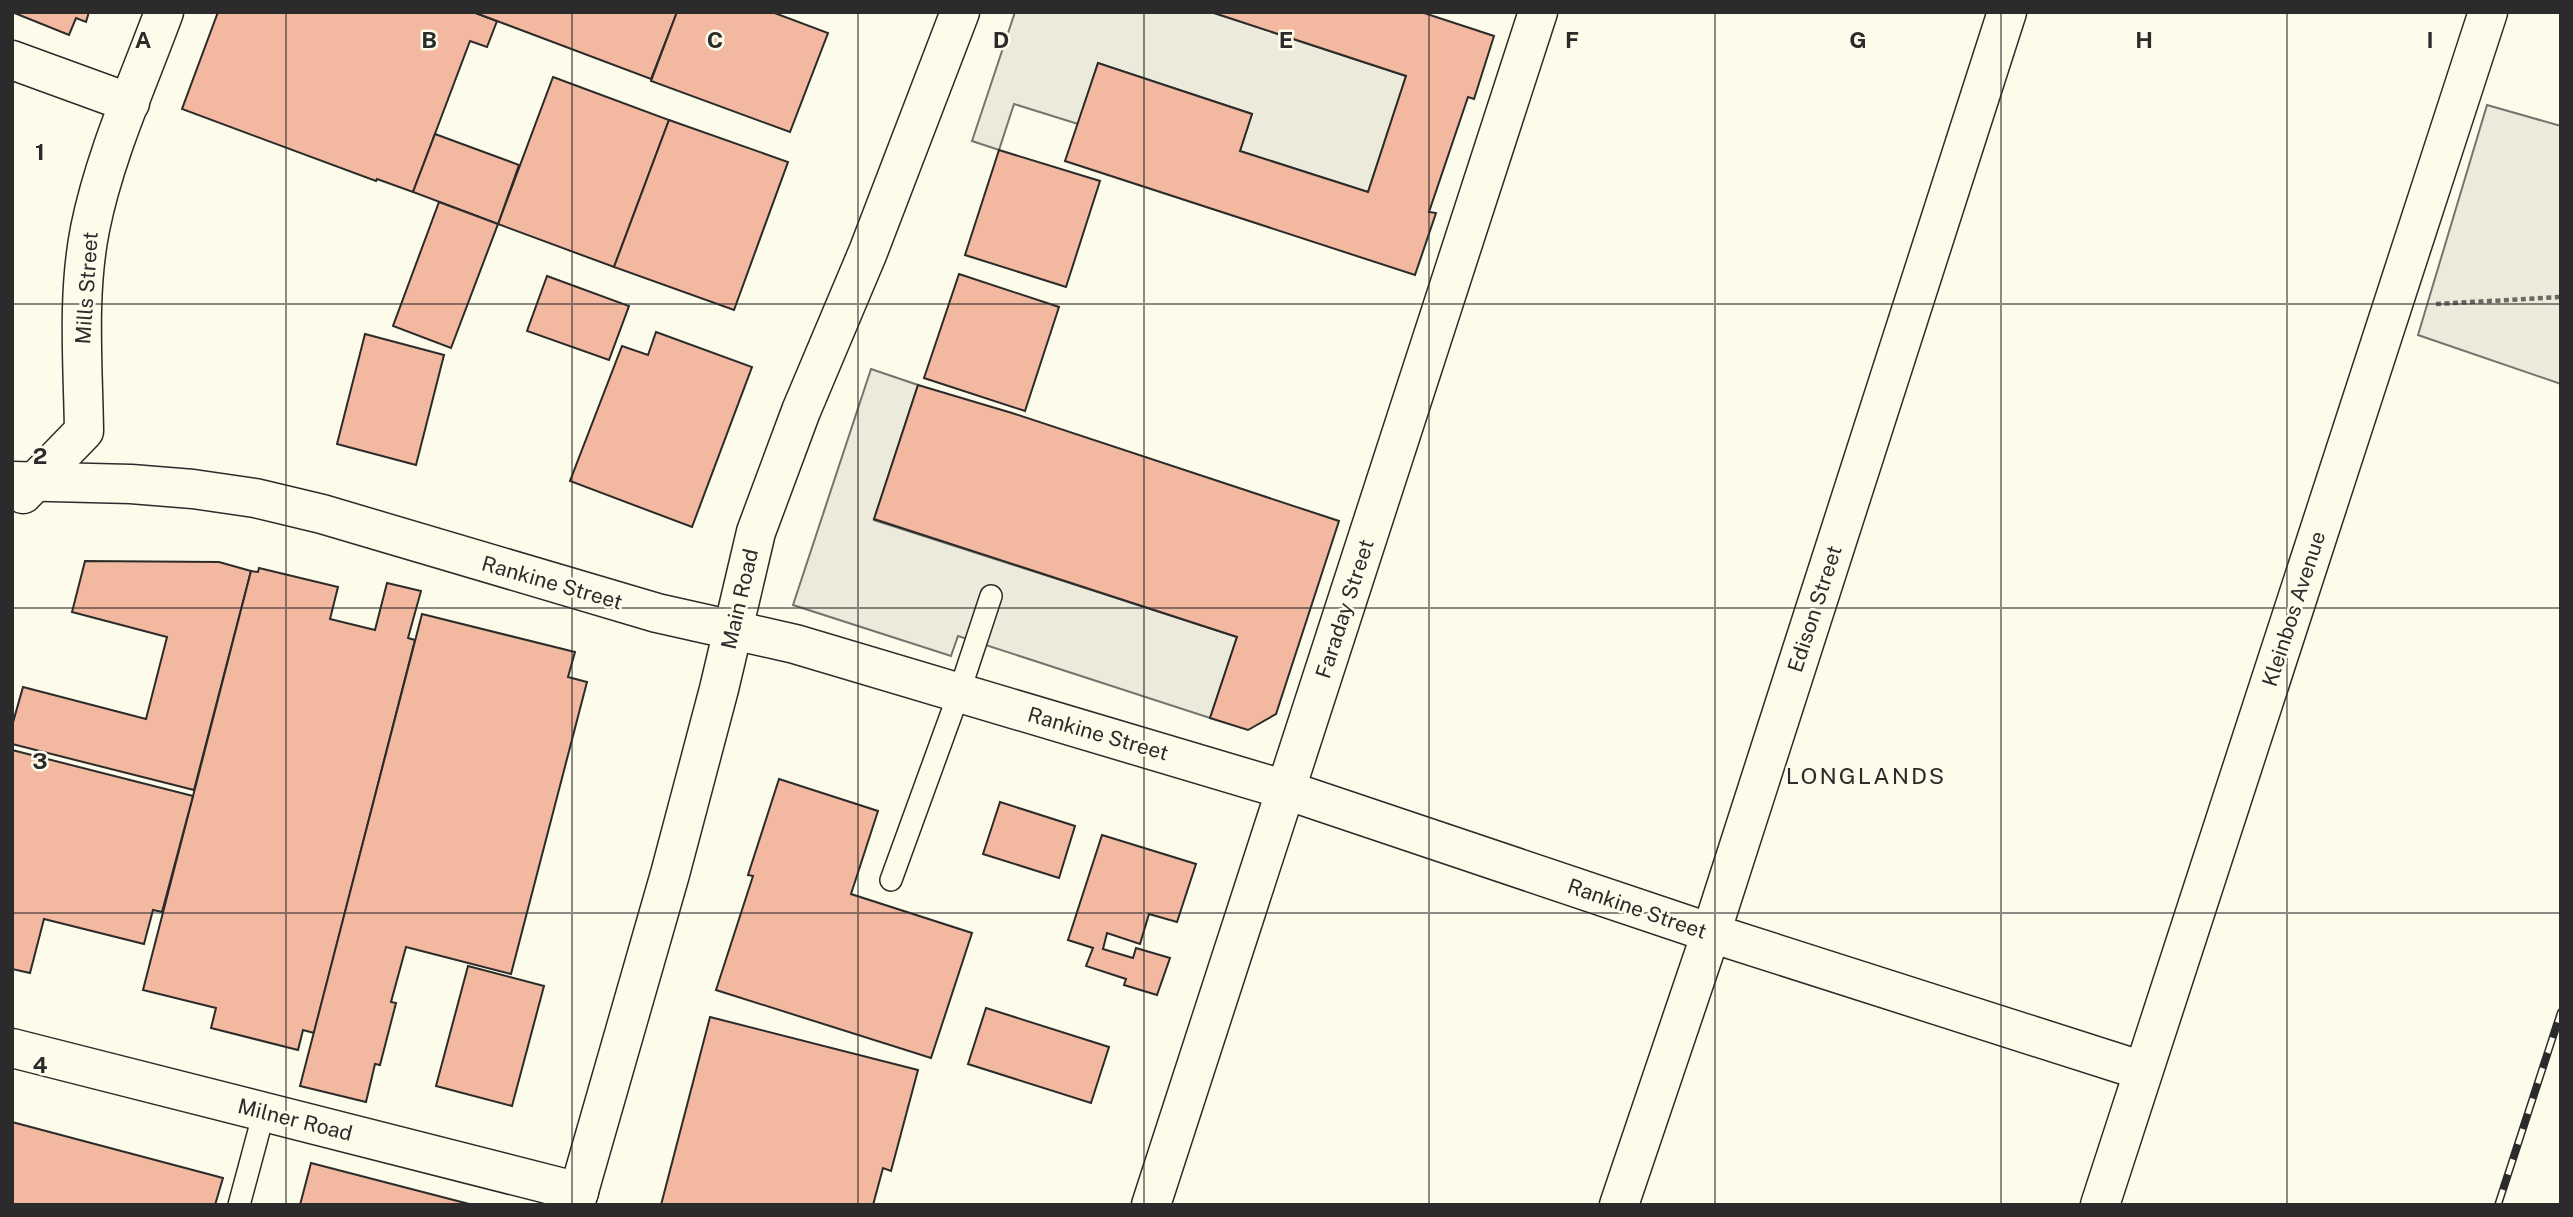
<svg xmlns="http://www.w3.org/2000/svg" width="2573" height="1217" viewBox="0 0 2573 1217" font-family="'Public Sans',sans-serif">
	<rect width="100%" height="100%" fill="#fdfbea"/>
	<!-- green -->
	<path fill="#ecebdb" stroke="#74746e" stroke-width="2" d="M2487,105L2561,126V384L2418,335Z"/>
	<!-- parking -->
	<g fill="#eceadb" stroke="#74746e" stroke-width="2">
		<path d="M1015,12H1211L1406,76L1368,192L1240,151L1252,114L1098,63L1078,124L1014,104L999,150L972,141Z"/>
		<path d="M871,369L918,385L874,520L1237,637L1210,718L958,636L951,656L793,605Z"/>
	</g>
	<!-- building -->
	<g fill="#f2b8a0" stroke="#2b2b2b" stroke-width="2">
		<path d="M12,12H89L86,22L76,18L69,35Z"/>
		<path d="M218,12H473L497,21L487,47L470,41L413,192L377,179L376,181L182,109Z"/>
		<path d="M473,12H677L651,79Z"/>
		<path d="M677,12H772L828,33L790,132L651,81Z"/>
		<path d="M1211,12H1421L1494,36L1474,99L1468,97L1429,212L1436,213L1415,275L1065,161L1098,63L1252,114L1240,151L1368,192L1406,76Z"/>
		<path d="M553,77L669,120L614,267L498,224Z"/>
		<path d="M669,120L788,162L734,310L614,267Z"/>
		<path d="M435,134L519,165L498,224L413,192Z"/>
		<path d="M999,150L1100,181L1066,287L965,255Z"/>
		<path d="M439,202L498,224L451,348L393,326Z"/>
		<path d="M959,274L1059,307L1025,411L924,378Z"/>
		<path d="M547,276L629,306L609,360L527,331Z"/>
		<path d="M656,332L752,367L692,527L570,481L622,346L648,355Z"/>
		<path d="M365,334L444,355L416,465L337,444Z"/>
		<path d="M918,385L1012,413L1339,521L1276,714L1248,730L1210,718L1237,637L874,519Z"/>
		<path d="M85,561L219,562L251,571L194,790L12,744V726L23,687L146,719L167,637L72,612Z"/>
		<path d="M259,568L338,587L330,619L375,630L387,583L421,591L408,638L415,640L314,1033L303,1030L298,1050L211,1028L216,1008L143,990L251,571L258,572Z"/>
		<path d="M422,614L575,652L568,677L587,682L511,974L406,947L391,1002L396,1003L380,1065L375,1064L366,1102L300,1086Z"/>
		<path d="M12,750L193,796L162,912L153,910L144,944L44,919L30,973L12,969Z"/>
		<path d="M779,779L878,811L851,894L972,933L931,1058L716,990L753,876L748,875Z"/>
		<path d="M1000,802L1075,826L1059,878L983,854Z"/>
		<path d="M1102,835L1196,864L1177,922L1149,914L1140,944L1107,933L1103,949L1133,958L1136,948L1170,958L1157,995L1124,985L1126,979L1086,966L1093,948L1068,940Z"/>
		<path d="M468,966L544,986L512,1106L436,1086Z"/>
		<path d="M986,1008L1109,1047L1091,1103L968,1064Z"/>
		<path d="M710,1017L918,1070L891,1171L883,1168L873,1205H661Z"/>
		<path d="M12,1122L223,1178L215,1205H12Z"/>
		<path d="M311,1163L473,1205H300Z"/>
	</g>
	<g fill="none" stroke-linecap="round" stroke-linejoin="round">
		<!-- lane casing -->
		<g stroke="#2b2b2b" stroke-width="24">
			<g id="lane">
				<path d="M891,880L959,693L991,596"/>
				<path d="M239,1205L264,1112"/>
			</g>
		</g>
		<!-- street casing -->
		<g stroke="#2b2b2b" stroke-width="41">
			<g id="street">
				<path d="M12,60L130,103"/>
				<path d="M12,481L131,484L193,489L255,498L322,514L657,613L795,644L1286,790L1711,933L2143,1071"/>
				<path d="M23,494L84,431C83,364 77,295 90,229C105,154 138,83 164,12"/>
				<path d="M12,1048L579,1192"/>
				<path d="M1151,1205L1538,12"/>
				<path d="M1619,1205L1711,933L2007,12"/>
				<path d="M2100,1205L2488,12"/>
			</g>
		</g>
		<!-- secondary casing -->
		<g stroke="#2b2b2b" stroke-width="41">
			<path id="secondary" d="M575,1205L670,874L719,689L756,532L801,411L868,252L960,12"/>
		</g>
		<!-- path -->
		<path stroke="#6a6964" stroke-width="4.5" stroke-dasharray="5 3.5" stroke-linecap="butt" d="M2436,304L2561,297"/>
		<!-- lane -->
		<use href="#lane" stroke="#fdfbea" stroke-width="21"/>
		<!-- street -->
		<use href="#street" stroke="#fdfbea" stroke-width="38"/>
		<!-- secondary -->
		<use href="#secondary" stroke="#fdfbea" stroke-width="38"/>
		<!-- rail casing -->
		<g stroke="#2b2b2b" stroke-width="8">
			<path id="rail" d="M2498,1205L2561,1012"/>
		</g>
		<!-- rail -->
		<use href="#rail" stroke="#fdfbea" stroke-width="5" stroke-dasharray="16" stroke-linecap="butt"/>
	</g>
	<!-- grid -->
	<path fill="none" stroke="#2b2b2b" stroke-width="2" stroke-opacity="0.55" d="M286,12V1205M572,12V1205M858,12V1205M1144,12V1205M1429,12V1205M1715,12V1205M2001,12V1205M2287,12V1205M12,304H2561M12,608H2561M12,913H2561"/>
	<g text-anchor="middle" stroke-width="5" stroke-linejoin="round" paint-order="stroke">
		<!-- street labels -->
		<g font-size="21" fill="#2b2b2b" stroke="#fdfbea">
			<text transform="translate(87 288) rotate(-86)" y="7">Mills Street</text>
			<text transform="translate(552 583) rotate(16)" y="7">Rankine Street</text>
			<text transform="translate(740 599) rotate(-77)" y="7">Main Road</text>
			<text transform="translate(1345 609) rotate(-72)" y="7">Faraday Street</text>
			<text transform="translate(1815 609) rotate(-72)" y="7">Edison Street</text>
			<text transform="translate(2294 609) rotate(-72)" y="7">Kleinbos Avenue</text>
			<text transform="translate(1098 734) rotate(16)" y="7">Rankine Street</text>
			<text transform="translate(1637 909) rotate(19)" y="7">Rankine Street</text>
			<text transform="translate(295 1120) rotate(14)" y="7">Milner Road</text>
		</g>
		<!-- neighbourhood labels -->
		<g font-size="23" letter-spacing="2" fill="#2b2b2b" stroke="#fdfbea">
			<text x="1866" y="784">LONGLANDS</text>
		</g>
	</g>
	<g font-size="23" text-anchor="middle" font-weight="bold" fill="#2b2b2b" stroke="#fdfbea" stroke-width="5" stroke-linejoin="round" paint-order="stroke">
		<text x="143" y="48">A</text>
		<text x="429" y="48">B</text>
		<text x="715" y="48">C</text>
		<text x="1001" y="48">D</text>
		<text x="1286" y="48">E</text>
		<text x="1572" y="48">F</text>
		<text x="1858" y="48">G</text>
		<text x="2144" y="48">H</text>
		<text x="2430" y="48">I</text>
		<text x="40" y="160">1</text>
		<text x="40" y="464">2</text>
		<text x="40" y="769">3</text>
		<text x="40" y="1073">4</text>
	</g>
	<!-- border -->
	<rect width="2573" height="1217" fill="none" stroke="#2b2b2b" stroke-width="28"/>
</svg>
